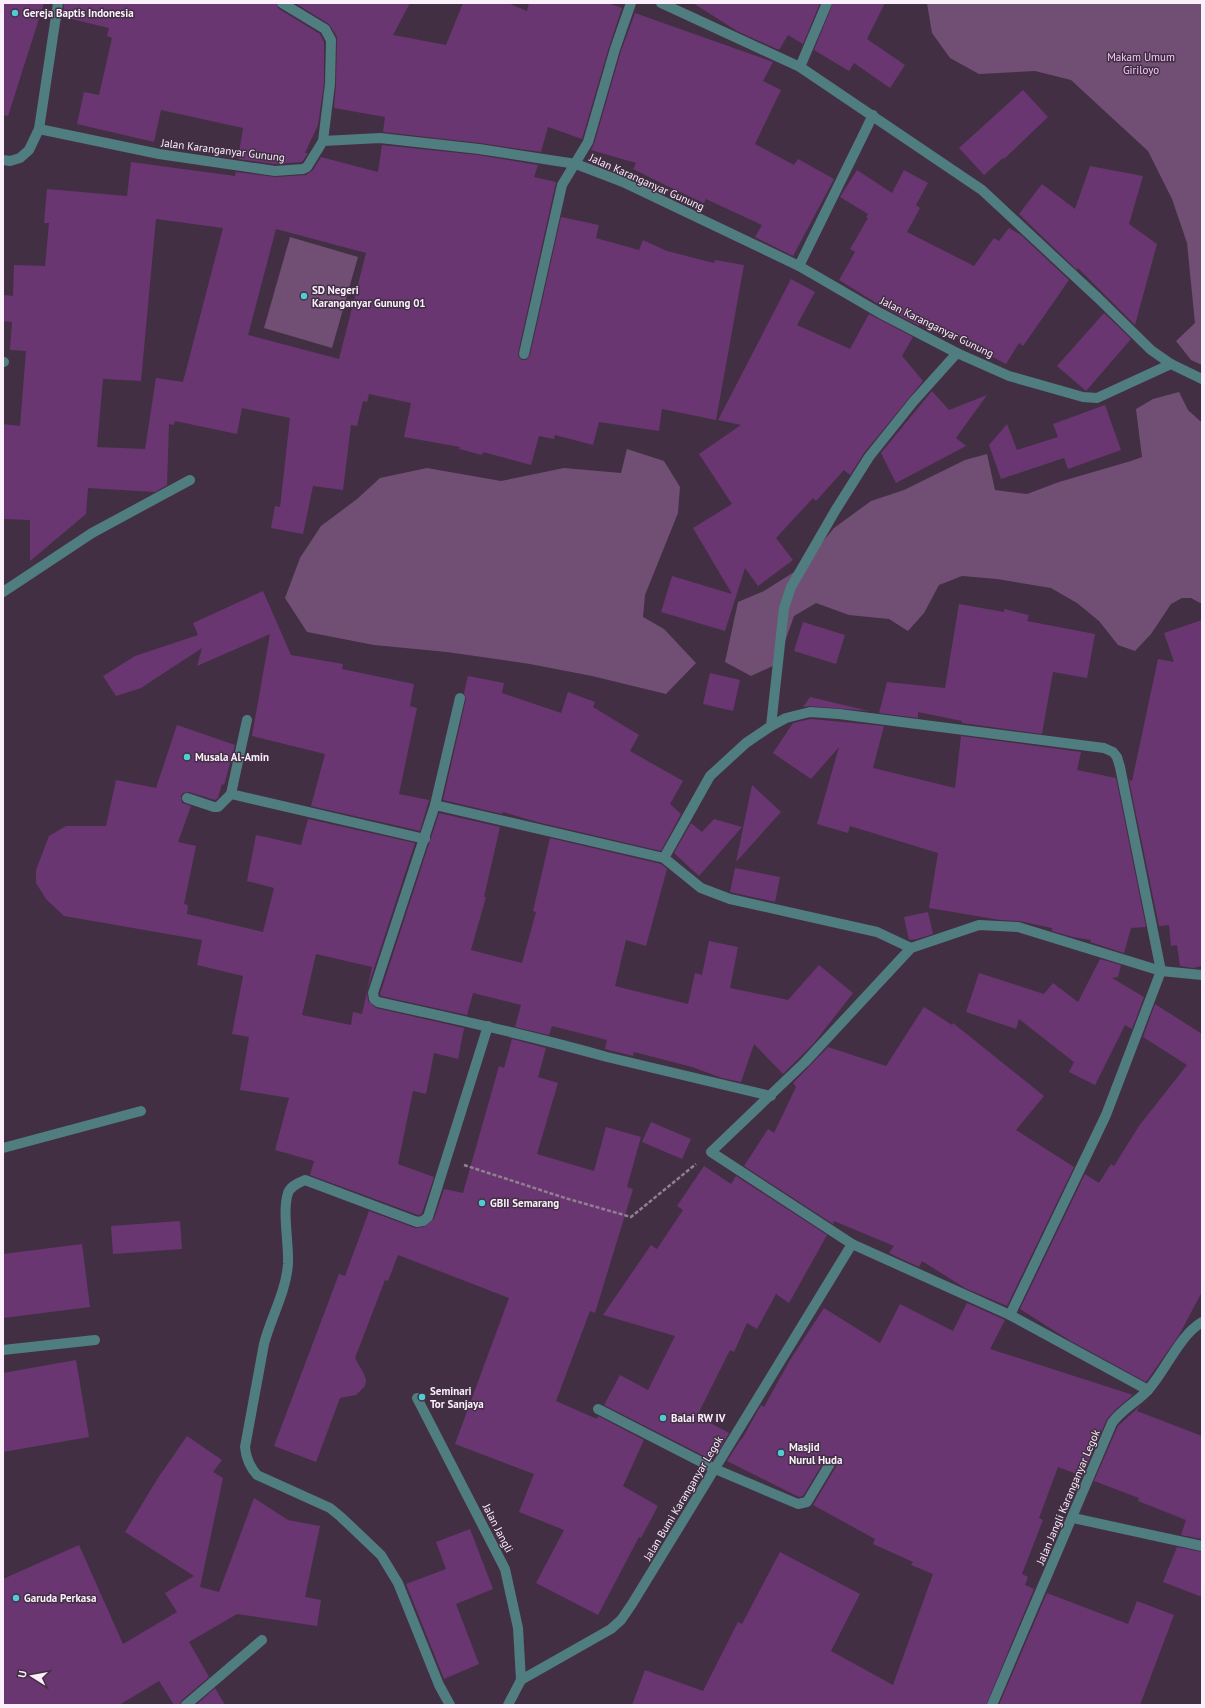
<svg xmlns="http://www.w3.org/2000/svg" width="1205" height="1708" viewBox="0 0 1205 1708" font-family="'PT Sans',sans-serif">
	<rect width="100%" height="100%" fill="#422f44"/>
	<!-- green -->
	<g fill="#714f74">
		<path d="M927,3H1202V365L1191,360L1176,341L1195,323L1187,243L1172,199L1148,151L1071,80L1035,71L979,74L950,58L932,33Z"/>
		<path d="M290,237L358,257L332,348L264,328Z"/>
		<path d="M1179,392L1188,410L1200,421H1202V604L1191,598H1182L1171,604L1151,634L1135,651L1118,645L1099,621L1077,603L1051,588L997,579L962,576L939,585L924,613L908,631L889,619L849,615L816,603L794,616L777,664L751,676L725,662L738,602L764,591L802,567L834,528L871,501L904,490L965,460L987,454L995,490L1027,494L1059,482L1131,461L1142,457L1136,409L1153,399Z"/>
		<path d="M627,449L664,461L680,487L678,513L645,595L643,617L664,629L696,663L666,694L592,676L530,664L447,652L374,645L307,632L285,598L300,558L321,526L357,499L380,478L427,468L501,481L564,468L621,473Z"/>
	</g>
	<!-- building -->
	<g fill="#6a3671" fill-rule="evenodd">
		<path d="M3,3H44L8,116L3,115Z"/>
		<path d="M64,3H276L279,9L320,34L324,42V84L318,125L305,153H308L302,162L275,164L238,159L243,128L161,110L154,142L77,124L84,92L99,95L112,38L107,36L109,28L63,17Z"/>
		<path d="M295,3H410L393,35L446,45L463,3H508L527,11L529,3H608L622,8L609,47L582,139L548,127L541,152L480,143L383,132L385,117L334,108L336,84L337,37L329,24Z"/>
		<path d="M693,3H820L803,44L788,35L779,50L737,31Z"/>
		<path d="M833,3H885L867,39L905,65L890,88L854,63L849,71L814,50Z"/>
		<path d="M635,13L773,62L763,81L781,90L755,144L794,165L798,159L834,179L793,256L755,237L762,225L706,199L704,203L665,185L633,169L636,163L591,150L594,144L621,51Z"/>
		<path d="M1023,90L1048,117L1004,159L1003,158L984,175L959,148Z"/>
		<path d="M382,145L478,155L538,165L534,177L556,182L518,353V356L522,360H526L530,355L561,217L599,225L596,238L639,250L643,240L667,251L714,263L715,260L744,265L716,420L662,409L659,431L599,422L593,445L555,435L554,439L539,436L531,465L483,452L482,455L459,449L460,447L404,437L411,403L369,394L367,402L363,401L357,426L351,425L343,490L313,486L303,534L271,528L275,506L280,507L290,418L242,408L237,434L175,421L174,425L169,424L167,485L155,492L88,488L86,514L30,561V520L3,519V424L20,426L26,351L10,350L12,322L3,321V295L13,296L14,265L45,266L49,223H44L47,189L127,196L131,162L235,176L236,172L275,177L306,175L313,170L321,157L378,172ZM156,219L223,228L183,382L156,378L145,449L97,447L103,379L141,381ZM276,229L366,253L339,359L248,335Z"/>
		<path d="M1090,166L1143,176L1129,224L1157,244L1135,325L1078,268L1077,270L1019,214L1042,184L1075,209Z"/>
		<path d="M857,170L892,193L904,170L928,183L916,205L920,208L907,232L974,266L994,238L999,241L1009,228L1021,235L1069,280L1023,346L1019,343L1006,364L934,326L933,328L921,322L919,326L883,307L839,280L855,252L850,249L868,218L866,217L868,214L840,197Z"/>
		<path d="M791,279L815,292L797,325L850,349L869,314L913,337L902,356L923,381L864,453L850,475L844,470L816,501L813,498L776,538L793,560L758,586L745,568L725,631L661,612L672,576L732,594L693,528L732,504L699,454L741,425L718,420Z"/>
		<path d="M1104,313L1131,339L1086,391L1057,366Z"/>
		<path d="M932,391L949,410L987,395L956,438L966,446L896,483L881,453Z"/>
		<path d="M1105,405L1121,450L1068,469L1064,458L1001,479L989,445L1007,424L1017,450L1058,437L1053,424Z"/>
		<path d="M263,591L291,655L343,664L342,669L414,684L410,706L417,708L399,794L429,800L420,831L311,806L325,754L252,736L270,634L197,666L202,648L141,688L116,696L103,676L135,656L198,635L193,623Z"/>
		<path d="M959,604L1004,612V609L1029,615L1027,621L1095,634L1087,678L1053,672L1042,734L962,723V721L918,712V718L879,713L887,682L945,688Z"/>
		<path d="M1202,620V966L1193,968L1180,966L1177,945L1171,946L1169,925L1159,926L1129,780L1132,781L1158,659L1174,662L1164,633Z"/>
		<path d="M803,622L845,635L836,664L794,651Z"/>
		<path d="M710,673L740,680L733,711L703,704Z"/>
		<path d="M468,676L504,683L502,693L561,713L568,692L595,702L593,707L639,735L630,751L683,781L670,804L681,814L661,851L537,822L503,812L502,814L443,800L466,699L464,693Z"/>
		<path d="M810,697L869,711L810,706L803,707Z"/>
		<path d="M811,719L884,726L873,768L955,788L961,736L1081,752L1077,770L1116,778L1146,927L1131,928L1124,953L1090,942L1091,940L1073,937L1052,931V928L1019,921L1000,920L929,908L938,853L850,826L848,833L817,824L839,747L811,779L773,753L793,723Z"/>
		<path d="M177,725L235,745L224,785L222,784L218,798L215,800L189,792L183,793L181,796L182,803L191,806L178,842L196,846L184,904L188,905L187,914L263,932L274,888L247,881L256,835L301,845L308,819L415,843L367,990L372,967L316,954L302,1015L351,1025L353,1012L362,1014L367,992L368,1001L376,1008L464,1028L458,1059L434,1053L426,1094L413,1091L398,1164L434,1177L422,1213L420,1215H418L310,1175L314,1161L275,1150L289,1098L240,1090L249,1037L232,1034L243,976L197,965L202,940L64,916L46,899L36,883V870L49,836L66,826H106L116,780L156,788Z"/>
		<path d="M752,785L781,812L736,862Z"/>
		<path d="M439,813L500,827L484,897H486L471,950L522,963L536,912L533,911L550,838L661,864L667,869L646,946L626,940L615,986L688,1004L695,973L702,975L709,941L738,947L730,988L788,1000L819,965L853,993L814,1043L783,1074L754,1044L741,1082L722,1078L692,1067L634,1052L633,1056L605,1049L607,1040L552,1026L549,1035L515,1027L521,1005L473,993L467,1015L381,996L380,994Z"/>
		<path d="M714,819L742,827L699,876L674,853L691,823L702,832Z"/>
		<path d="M735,868L780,877L775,902L730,892Z"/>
		<path d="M928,912L933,934L917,939L909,940L904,917Z"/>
		<path d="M1100,959L1121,965L1118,977L1112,978L1144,997L1132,1029L1125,1025L1095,1085L1069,1072L1074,1062L1019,1019L1016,1029L966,1012L979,973L1044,994L1053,983L1078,1002Z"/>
		<path d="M1155,1004L1202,1034V1292L1179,1335L1146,1382L1069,1340L1020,1309L1085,1174L1099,1183L1111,1164L1114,1166L1139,1126L1187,1065L1143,1037Z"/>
		<path d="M924,1007L952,1025L953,1023L1044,1096L1016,1130L1074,1167L1007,1306L965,1288L922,1261L919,1267L891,1254L889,1253L894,1246L834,1221L833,1224L744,1166L768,1129L774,1133L796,1087L793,1083L828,1047L886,1066Z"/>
		<path d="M512,1039L546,1048L538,1077L558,1083L537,1154L594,1171L606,1127L641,1137L627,1187L633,1189L595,1313L590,1311L556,1401L597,1419L598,1416L644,1440L623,1486L658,1506L641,1538L639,1537L598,1615L536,1583L564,1530L519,1512L534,1474L455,1444L509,1298L398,1255L388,1281L385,1280L355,1358L364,1374L366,1380L365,1386L356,1395L340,1398L316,1462L274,1446L339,1274L345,1276L369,1211L415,1228L424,1227L434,1219L444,1189L463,1193L499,1066L504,1068Z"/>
		<path d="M651,1122L691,1139L682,1159L642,1142Z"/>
		<path d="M704,1166L731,1184L736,1176L827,1235L789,1303L776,1294L757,1329L747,1323L734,1352L730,1350L697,1416L729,1433L716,1455L711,1452L708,1458L604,1405L620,1375L648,1390L675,1336L603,1315L651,1245L657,1249L683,1210L677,1206Z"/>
		<path d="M180,1221L182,1249L113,1254L111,1226Z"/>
		<path d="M82,1244L90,1307L3,1318V1254Z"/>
		<path d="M967,1303L1005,1320L990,1349L1133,1395L1116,1409L1107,1419L1082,1476L1058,1467L1039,1518L1043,1520L1022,1574L1028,1577L1025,1585L1034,1589L986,1705H632L645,1670L703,1691L738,1622L742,1624L780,1552L860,1594L831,1651L893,1685L933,1574L911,1565L913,1562L873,1544L875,1539L813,1505L837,1465V1459L834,1456H828L826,1458L803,1496L799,1497L727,1461L741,1439H742L761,1405L764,1407L790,1360L824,1308L880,1343L900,1304L953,1331Z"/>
		<path d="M76,1360L89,1437L3,1452V1373Z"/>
		<path d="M1140,1406L1137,1411L1202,1436V1539L1181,1535L1186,1520L1138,1501L1139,1498L1094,1481L1118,1426Z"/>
		<path d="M187,1436L222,1460L213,1472L223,1478L200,1587L219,1592L254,1498L288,1520L320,1526L305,1597L321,1600L317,1626L237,1614L189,1642L209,1677L182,1700L180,1705H174L159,1681L119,1705H3V1579L79,1545L123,1644L177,1612L165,1593L194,1576L125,1532L158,1478Z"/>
		<path d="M470,1529L493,1589L456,1604L479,1664L444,1679L406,1584L446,1569L436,1542Z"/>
		<path d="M1177,1547L1202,1552V1597L1163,1582Z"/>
		<path d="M1047,1593L1128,1624L1137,1601L1174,1615L1140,1705H999Z"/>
		<path d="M215,1688L225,1705H196Z"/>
	</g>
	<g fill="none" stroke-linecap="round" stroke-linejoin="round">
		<!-- path -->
		<path stroke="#908091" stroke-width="2.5" stroke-dasharray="4 2" stroke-linecap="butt" d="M464,1165L565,1198L631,1217L696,1164"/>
		<!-- minor -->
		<g stroke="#507d7f" stroke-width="10">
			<path d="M282,3L325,29L331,40L330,84L323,141"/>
			<path d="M661,3L800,67L982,190L1098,298L1151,350L1171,364L1202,379"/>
			<path d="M800,67L827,3"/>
			<path d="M39,129L159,154L275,171L303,169L307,167L323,141L380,138L479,149L576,164L623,182L799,266L880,313L957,353L1009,376L1083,397L1097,398L1171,364"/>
			<path d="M3,160L10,161L20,158L29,150L39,129L58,3"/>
			<path d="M799,266L873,115"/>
			<path d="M524,354L562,185L588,142L615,49L631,3"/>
			<path d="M3,362H4"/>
			<path d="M3,592L92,533L190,480"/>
			<path d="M247,720L231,794L425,839"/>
			<path d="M771,726L784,608L791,587L835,511L869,457L913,402L957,353"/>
			<path d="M187,798L214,807H218L231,794"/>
			<path d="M435,805L460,698"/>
			<path d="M664,858L710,776L746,743L771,726L786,718L810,712L839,714L1104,748L1113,752L1117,757L1120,767L1161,971L1106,1115L1010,1315"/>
			<path d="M771,1096L607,1057C532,1036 455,1019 378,1002L374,999L373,993L435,805L664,858L701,888L730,899L877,932L911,948"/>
			<path d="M3,1148L141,1111"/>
			<path d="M3,1350L95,1340"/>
			<path d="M1148,1390L1010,1315L852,1244L711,1152L805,1062L911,948L979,925L1018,927L1161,971L1202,975"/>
			<path d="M417,1398L505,1569L518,1628L521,1680"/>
			<path d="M598,1409L715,1469L798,1504L807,1502L831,1462"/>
			<path d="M1073,1518L1202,1546"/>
			<path d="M186,1705L262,1640"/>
			<path d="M450,1705L439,1685L398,1583L381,1555L341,1517L330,1508L257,1475C249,1466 246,1458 245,1447L264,1344C271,1317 286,1292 288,1264C289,1243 282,1211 288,1193C291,1185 299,1183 305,1180L417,1222L423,1221L428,1217L488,1026"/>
			<path d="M508,1705L521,1680L611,1629L621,1620L632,1604L852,1244"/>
			<path d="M992,1705L1112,1423C1122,1409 1137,1402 1148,1390C1166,1370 1179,1336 1202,1322"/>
		</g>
	</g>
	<!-- markers -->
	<g fill="#51ccd2" stroke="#422f44" stroke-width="1.5">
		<circle cx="15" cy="13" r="4"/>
		<circle cx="304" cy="296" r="4"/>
		<circle cx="187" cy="757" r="4"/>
		<circle cx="482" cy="1203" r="4"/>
		<circle cx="422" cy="1397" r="4"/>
		<circle cx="663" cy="1418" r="4"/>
		<circle cx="781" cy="1453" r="4"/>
		<circle cx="16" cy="1598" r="4"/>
	</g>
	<g text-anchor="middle" stroke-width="3" stroke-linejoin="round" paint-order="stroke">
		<!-- poi labels -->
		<g font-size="11" font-weight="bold" fill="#fbeffc" stroke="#422f44" text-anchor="start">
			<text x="23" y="17">Gereja Baptis Indonesia</text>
			<text x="312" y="294">SD Negeri<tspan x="312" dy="13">Karanganyar Gunung 01</tspan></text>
			<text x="195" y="761">Musala Al-Amin</text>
			<text x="490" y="1207">GBII Semarang</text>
			<text x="430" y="1395">Seminari<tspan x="430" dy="13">Tor Sanjaya</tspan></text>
			<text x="671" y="1422">Balai RW IV</text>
			<text x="789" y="1451">Masjid<tspan x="789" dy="13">Nurul Huda</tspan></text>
			<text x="24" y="1602">Garuda Perkasa</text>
		</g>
		<!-- park labels -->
		<g font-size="11" fill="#f7c9fc" stroke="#422f44">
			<text x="1141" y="61">Makam Umum<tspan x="1141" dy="13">Giriloyo</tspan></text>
		</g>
		<!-- street labels -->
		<g font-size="11" fill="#fbeffc" stroke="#422f44">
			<text transform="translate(223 150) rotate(7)" y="4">Jalan Karanganyar Gunung</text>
			<text transform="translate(647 182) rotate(24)" y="4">Jalan Karanganyar Gunung</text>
			<text transform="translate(937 327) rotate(26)" y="4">Jalan Karanganyar Gunung</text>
			<text transform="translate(1068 1497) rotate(-67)" y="4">Jalan Jangli Karanganyar Legok</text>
			<text transform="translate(683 1498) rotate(-59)" y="4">Jalan Bumi Karanganyar Legok</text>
			<text transform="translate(498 1528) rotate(63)" y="4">Jalan Jangli</text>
		</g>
	</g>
	<!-- border -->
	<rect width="1205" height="1708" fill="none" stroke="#fbeffc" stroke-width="8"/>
	<!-- north arrow -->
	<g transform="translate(32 1676) rotate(281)" stroke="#422f44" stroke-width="3" paint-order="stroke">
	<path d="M0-3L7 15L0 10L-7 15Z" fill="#fbeffc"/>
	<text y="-6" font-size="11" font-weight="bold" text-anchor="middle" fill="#fbeffc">U</text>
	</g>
</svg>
